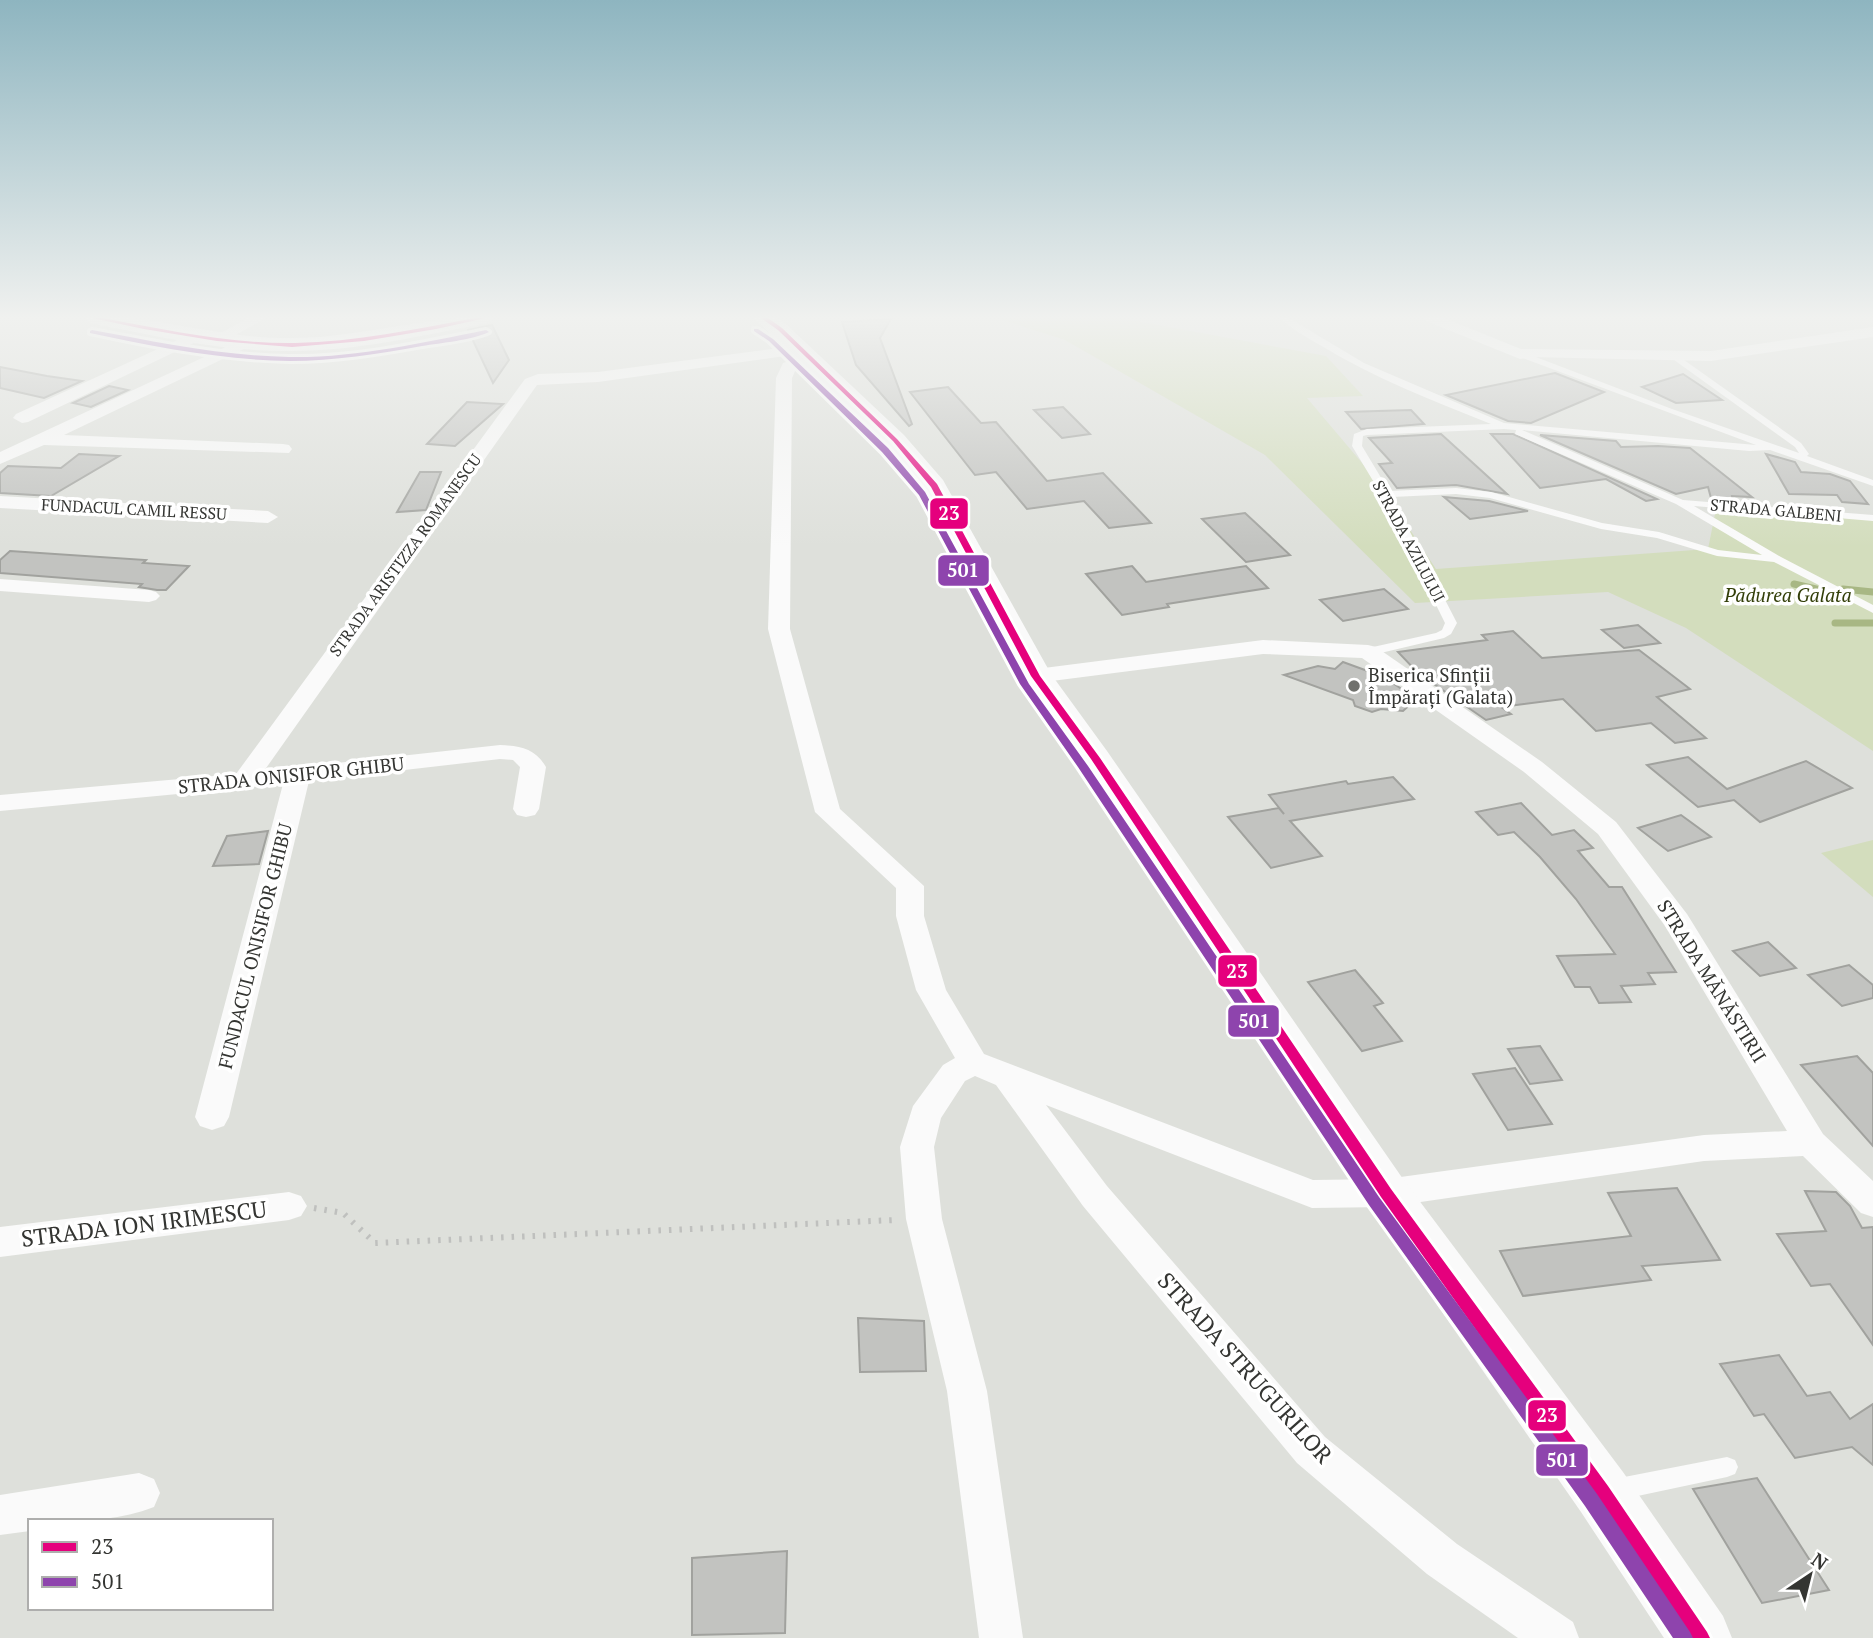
<svg xmlns="http://www.w3.org/2000/svg" width="1873" height="1638" viewBox="0 0 1873 1638" font-family="'PT Serif',serif">
	<rect width="100%" height="100%" fill="#dee0db"/>
	<!-- green -->
	<g fill="#d3ddbd">
		<path d="M997,318H1120L1326,356L1363,396L1307,398L1379,483L1436,569L1708,549L1717,504L1873,519V751L1686,628L1608,592L1415,603L1265,455L1065,340Z"/>
		<path d="M1873,840V897L1821,853Z"/>
	</g>
	<g fill="none" stroke-linecap="round" stroke-linejoin="round">
		<!-- stream -->
		<g stroke="#a8b784" stroke-width="7">
			<path d="M1794,584L1829,592"/>
			<path d="M1843,589L1873,592"/>
			<path d="M1835,623H1873"/>
		</g>
	</g>
	<!-- building -->
	<g fill="#c2c3c0" stroke="#a1a29e" stroke-width="2">
		<path d="M891,319L880,338L912,424L909,426L856,365L842,322Z"/>
		<path d="M492,325L509,360L493,383L468,330Z"/>
		<path d="M0,367L47,376L82,381L44,398L0,388Z"/>
		<path d="M1555,373L1604,392L1531,423L1508,421L1446,395Z"/>
		<path d="M1683,374L1722,400L1676,403L1642,387Z"/>
		<path d="M109,386L128,390L91,407L73,403Z"/>
		<path d="M948,387L981,423L996,422L1047,481L1103,473L1151,523L1109,528L1084,501L1027,509L996,472L975,475L910,392Z"/>
		<path d="M467,402L503,404L455,446L427,444Z"/>
		<path d="M1063,407L1090,434L1062,438L1034,410Z"/>
		<path d="M1411,410L1424,424L1361,429L1346,412Z"/>
		<path d="M1441,434L1507,494L1456,485L1397,488L1379,464L1392,463L1369,438Z"/>
		<path d="M1491,434H1513L1657,499L1646,501L1606,479L1540,488Z"/>
		<path d="M1540,435L1616,441L1621,447L1658,446L1690,448L1752,497L1732,496L1733,500L1711,498L1708,487L1676,494Z"/>
		<path d="M79,454L119,456L51,496L0,493V473L8,466L61,468Z"/>
		<path d="M1766,454L1795,462L1801,472L1830,474L1850,481L1868,504L1842,502L1837,495L1789,494Z"/>
		<path d="M420,472H441L426,510L397,512Z"/>
		<path d="M1444,497L1489,501L1528,511L1470,519Z"/>
		<path d="M1245,513L1290,555L1246,562L1202,519Z"/>
		<path d="M10,551L146,560L143,563L189,566L166,590H157L139,587L142,584L0,573V560Z"/>
		<path d="M1132,566L1146,582L1246,566L1268,588L1167,604L1169,607L1122,615L1086,574Z"/>
		<path d="M1384,589L1408,609L1343,621L1320,600Z"/>
		<path d="M1638,625L1660,643L1624,648L1602,630Z"/>
		<path d="M1513,631L1542,658L1639,650L1690,689L1657,697L1706,738L1675,743L1651,723L1596,731L1563,699L1501,707L1511,714L1486,720L1418,673L1398,652L1487,640L1482,635Z"/>
		<path d="M1343,662L1384,677L1416,699L1403,711L1381,709L1372,712L1355,706L1353,700L1284,675L1318,666L1335,669Z"/>
		<path d="M1688,757L1727,789L1806,761L1852,788L1760,822L1734,800L1698,807L1647,765Z"/>
		<path d="M1393,777L1414,799L1290,821L1322,856L1271,868L1228,817L1279,808L1284,814L1269,795L1346,781L1348,784Z"/>
		<path d="M1521,803L1552,835L1574,830L1593,848L1578,851L1609,887H1622L1676,972L1648,973L1655,984L1621,986L1631,1002L1599,1003L1590,987H1575L1557,956L1615,954L1576,899L1540,857L1514,832L1498,835L1476,812Z"/>
		<path d="M1681,815L1711,837L1668,851L1638,828Z"/>
		<path d="M268,831L259,864L213,866L227,836Z"/>
		<path d="M1768,942L1796,968L1760,976L1733,951Z"/>
		<path d="M1849,965L1873,985V998L1842,1006L1808,975Z"/>
		<path d="M1355,970L1383,1003L1374,1006L1402,1041L1362,1051L1308,982Z"/>
		<path d="M1540,1046L1562,1080L1530,1084L1508,1049Z"/>
		<path d="M1857,1056L1873,1073V1146L1801,1065Z"/>
		<path d="M1515,1068L1552,1124L1508,1130L1473,1074Z"/>
		<path d="M1677,1188L1720,1260L1642,1266L1651,1280L1523,1296L1500,1251L1631,1236L1608,1193Z"/>
		<path d="M1805,1191L1836,1192L1850,1206L1862,1228L1873,1227V1345L1830,1284L1811,1286L1777,1234L1826,1231Z"/>
		<path d="M858,1318L924,1321L926,1371L860,1372Z"/>
		<path d="M1779,1355L1807,1396L1830,1392L1850,1419L1873,1404V1465L1852,1447L1795,1458L1764,1414L1754,1416L1720,1364Z"/>
		<path d="M1757,1478L1829,1590L1762,1603L1693,1489Z"/>
		<path d="M787,1551L785,1633L692,1635V1558Z"/>
	</g>
	<g fill="none" stroke-linecap="round" stroke-linejoin="round">
		<!-- path -->
		<path stroke="#bfc0be" stroke-width="6" stroke-dasharray="2.5 8" stroke-linecap="butt" d="M314,1208L343,1213L375,1243L895,1220"/>
		<!-- service -->
		<g fill="#fafafa" fill-rule="evenodd">
			<path d="M1280,318H1289L1364,363L1504,423L1756,445L1517,356V352L1520,351L1672,409L1799,453L1795,447L1670,357L1677,355L1801,443L1809,454L1807,456L1873,480V486L1770,450L1749,451L1522,430L1683,500L1873,515V521L1694,506L1781,557L1873,605V613L1774,562L1717,556L1657,538L1601,529L1490,498L1456,494L1392,497L1457,623L1451,634L1444,638L1368,656L1364,655L1362,652L1364,649L1436,633L1442,630L1445,623L1381,494L1352,446L1354,434L1367,429L1491,424C1433,401 1374,378 1320,345C1306,337 1292,329 1280,318ZM1504,429L1516,430L1515,434L1676,504L1762,555L1718,550L1659,532L1602,523L1491,492L1456,488L1389,491L1362,446L1363,436L1367,435Z"/>
			<path d="M1727,1457L1735,1460L1738,1467L1735,1474L1727,1477L1614,1501L1606,1497L1603,1490L1606,1483L1614,1479Z"/>
		</g>
		<!-- minor -->
		<g fill="#fafafa" fill-rule="evenodd">
			<path d="M248,318H266L223,342L218,344L210,339Z"/>
			<path d="M1424,318H1444L1521,349L1711,351L1873,327V337L1711,361L1530,357L1520,359L1426,321Z"/>
			<path d="M197,331L202,333L205,336L202,339L28,422L22,423L13,418L16,414Z"/>
			<path d="M245,338L250,340L253,343L250,346L64,435L283,444L289,445L292,449L289,453L44,445L0,464V452Z"/>
			<path d="M802,345L807,347L810,350L807,353L598,382L537,385L264,771L500,745C520,746 535,748 546,767L539,809L535,815L526,817L517,815L513,809L520,767L513,760L500,759L309,781L229,1117L224,1126L212,1130L200,1126L195,1117L283,784L0,811V795L236,774L525,379L538,374L598,372Z"/>
			<path d="M810,354L816,356L818,359L796,369L792,378L790,629L840,809L924,886V916L946,990L984,1054L1313,1180L1386,1179L1704,1135L1787,1131L1665,926L1598,834L1524,772L1362,658L1263,654L1036,683L1028,681L1025,676L1028,671L1036,669L1263,640L1368,645L1376,647L1542,762L1616,822L1687,914L1823,1134L1873,1181V1217L1861,1213L1803,1156L1704,1161L1386,1207L1312,1208L1046,1105L1107,1186L1325,1437L1457,1544L1573,1622L1579,1638H1518L1427,1574L1297,1463L1083,1206L996,1085L975,1076L965,1081L941,1118L934,1147L942,1219L987,1391L1023,1638H979L947,1391L906,1219L900,1147L913,1106L943,1065L955,1058L916,990L896,916V888L815,812L768,629L776,378L783,363Z"/>
			<path d="M0,496L268,511L278,517L268,523L0,508Z"/>
			<path d="M0,579L149,590L156,592L160,596L156,600L149,602L0,591Z"/>
			<path d="M289,1192L301,1196L307,1206L301,1216L289,1220L0,1257V1227Z"/>
			<path d="M139,1473L154,1479L160,1493L154,1507C114,1523 71,1521 30,1521V1531L0,1535V1495Z"/>
		</g>
		<!-- secondary -->
		<g fill="#fafafa" fill-rule="evenodd">
			<path d="M85,318C99,318 114,316 128,318C183,324 236,339 292,338C360,338 426,315 493,318L490,322L483,324C420,336 356,351 292,351C225,352 160,337 95,324L88,322Z"/>
			<path d="M754,318H777L787,325L904,435L943,480L1051,674L1107,751L1403,1179L1623,1472L1723,1616L1732,1638H1664L1581,1512L1369,1207L1079,760L1020,676L923,489L886,445Z"/>
		</g>
		<!-- bus-1 casing -->
		<g stroke="#fff" stroke-width="6">
			<g id="bus-1">
				<path d="M92,318H103C166,330 230,344 295,343C356,342 415,329 475,318H486L436,329L364,341L292,347L217,341L144,329Z"/>
				<path d="M761,318H768L782,328L897,439L937,484L1040,676L1100,758L1391,1189L1608,1486L1707,1632L1710,1638H1690L1596,1498L1381,1197L1091,759L1031,676L931,487L893,441L778,330Z"/>
			</g>
		</g>
		<!-- bus-2 casing -->
		<g stroke="#fff" stroke-width="6">
			<g id="bus-2">
				<path d="M754,329H758L773,339L888,448L925,492L1029,684L1088,766L1379,1197L1597,1494L1690,1632L1693,1638H1673L1585,1506L1369,1205L1078,767L1020,684L919,495L882,452L769,341L754,331Z"/>
				<path d="M92,330C157,342 223,356 289,357C356,358 421,343 486,330L489,332C472,340 441,343 422,346C378,354 334,361 290,361C223,360 155,347 90,333V331Z"/>
			</g>
		</g>
		<!-- bus-1 -->
		<use href="#bus-1" fill="#e5007d" fill-rule="evenodd"/>
		<!-- bus-2 -->
		<use href="#bus-2" fill="#8e44ad" fill-rule="evenodd"/>
	</g>
	<!-- sky -->
	<linearGradient id="sky" x2="0" y2="1"><stop stop-color="#8eb5c0"/><stop offset="0.58" stop-color="#f0f1ef"/><stop offset="1" stop-color="#f0f1ef" stop-opacity="0"/></linearGradient>
	<rect width="1873" height="547" fill="url(#sky)"/>
	<!-- markers -->
	<circle fill="#70716d" stroke="#fff" stroke-width="2.5" cx="1354" cy="686" r="7"/>
	<g text-anchor="middle" stroke-width="7" stroke-linejoin="round" paint-order="stroke">
		<!-- far-street labels -->
		<g font-size="16" fill="#343532" stroke="#fff">
			<text transform="translate(134 509) rotate(3)" y="6">FUNDACUL CAMIL RESSU</text>
			<text transform="translate(1776 510) rotate(5)" y="6">STRADA GALBENI</text>
			<text transform="translate(1409 541) rotate(62)" y="6">STRADA AZILULUI</text>
			<text transform="translate(405 555) rotate(-54)" y="6">STRADA ARISTIZZA ROMANESCU</text>
		</g>
		<!-- park labels -->
		<g font-size="19" font-style="italic" fill="#333f09" stroke="#fff">
			<text x="1788" y="602">Pădurea Galata</text>
		</g>
		<!-- poi labels -->
		<g font-size="19" fill="#343532" stroke="#fff" text-anchor="start">
			<text x="1368" y="682">Biserica Sfinții<tspan x="1368" dy="22">Împărați (Galata)</tspan></text>
		</g>
		<!-- street labels -->
		<g font-size="19" fill="#343532" stroke="#fff">
			<text transform="translate(291 775) rotate(-6)" y="7">STRADA ONISIFOR GHIBU</text>
			<text transform="translate(255 946) rotate(-76)" y="7">FUNDACUL ONISIFOR GHIBU</text>
			<text transform="translate(1712 981) rotate(58)" y="7">STRADA MĂNĂSTIRII</text>
		</g>
		<!-- near-street labels -->
		<g font-size="23" fill="#343532" stroke="#fff">
			<text transform="translate(144 1224) rotate(-7)" y="8">STRADA ION IRIMESCU</text>
			<text transform="translate(1245 1368) rotate(48)" y="8">STRADA STRUGURILOR</text>
		</g>
	</g>
	<g stroke="#fff" stroke-width="2.5">
		<rect x="929" y="497" width="40" height="33" rx="7" fill="#e5007d"/>
		<rect x="937" y="554" width="53" height="33" rx="7" fill="#8e44ad"/>
		<rect x="1217" y="954" width="41" height="34" rx="7" fill="#e5007d"/>
		<rect x="1227" y="1004" width="53" height="34" rx="7" fill="#8e44ad"/>
		<rect x="1527" y="1399" width="40" height="33" rx="7" fill="#e5007d"/>
		<rect x="1535" y="1443" width="54" height="34" rx="7" fill="#8e44ad"/>
	</g>
	<g font-size="19" text-anchor="middle" font-weight="bold" fill="#fff">
		<text x="949" y="520">23</text>
		<text x="963" y="577">501</text>
		<text x="1237" y="978">23</text>
		<text x="1254" y="1028">501</text>
		<text x="1547" y="1422">23</text>
		<text x="1562" y="1467">501</text>
	</g>
	<!-- legend -->
	<rect x="28" y="1519" width="245" height="91" fill="#ffffff" stroke="#aeaead" stroke-width="2"/>
	<rect x="42" y="1542" width="35" height="10" fill="#e5007d" stroke="#aeaead" stroke-width="2"/>
	<text x="91" y="1554" font-size="21" fill="#343532">23</text>
	<rect x="42" y="1577" width="35" height="10" fill="#8e44ad" stroke="#aeaead" stroke-width="2"/>
	<text x="91" y="1589" font-size="21" fill="#343532">501</text>
	<!-- north arrow -->
	<g transform="translate(1810 1575) rotate(35)" stroke="#ffffff" stroke-width="5" paint-order="stroke">
	<path d="M0-5L12 26L0 18L-12 26Z" fill="#343532"/>
	<text y="-10" font-size="19" font-weight="bold" text-anchor="middle" fill="#343532">N</text>
	</g>
</svg>
